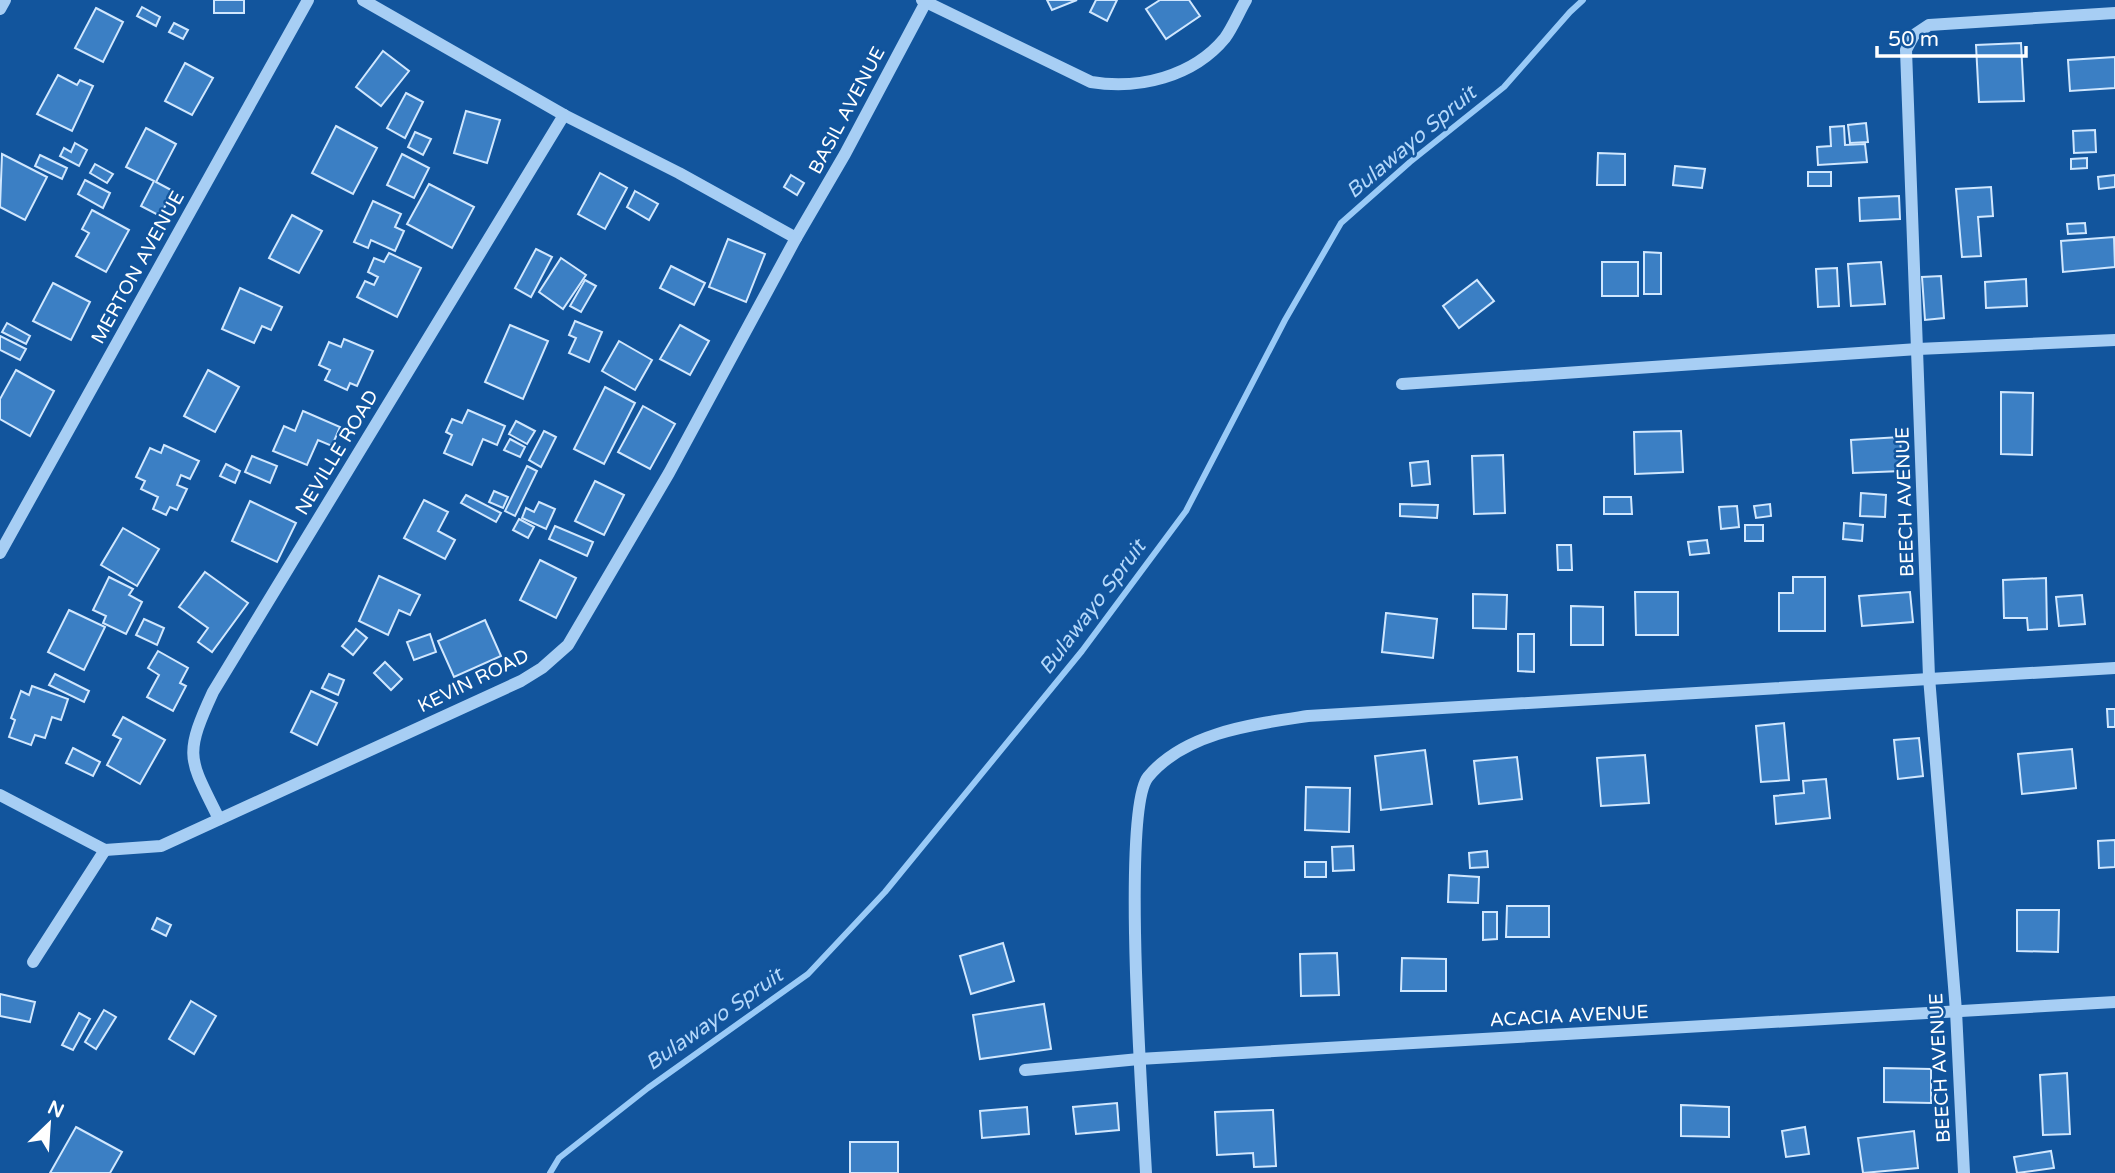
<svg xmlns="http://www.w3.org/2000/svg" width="2115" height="1173" viewBox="0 0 2115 1173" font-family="'Varela Round',sans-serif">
	<rect width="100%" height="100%" fill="#12559d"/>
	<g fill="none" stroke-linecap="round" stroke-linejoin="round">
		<!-- stream -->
		<path stroke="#99caf7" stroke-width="6" d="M550,1173L559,1158L648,1088L808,974L885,892L1082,651L1186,511L1285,320L1341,223L1410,162L1504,87L1570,12L1583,0"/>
	</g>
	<!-- building -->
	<g fill="#3b7fc4" stroke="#d0e7fe" stroke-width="2">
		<rect x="214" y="0" width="30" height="13"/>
		<path d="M1047,0H1077L1052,10Z"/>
		<path d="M1096,0H1117L1107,21L1090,12Z"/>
		<path d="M1160,0H1189L1200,16L1166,39L1146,9Z"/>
		<path d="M142,7L160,17L156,26L137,16Z"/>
		<path d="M96,8L123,22L103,62L75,48Z"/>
		<path d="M174,23L188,30L183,39L169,32Z"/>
		<path d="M2021,43L2024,101L1979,102L1976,45Z"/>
		<path d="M383,51L409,71L381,106L356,87Z"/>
		<path d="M2115,57V88L2070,91L2068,60Z"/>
		<path d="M185,63L213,78L192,115L165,101Z"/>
		<path d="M58,75L77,85L80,80L93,86L72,131L37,114Z"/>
		<path d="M406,93L423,102L405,138L387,128Z"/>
		<path d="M466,111L500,120L487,163L454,153Z"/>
		<path d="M1866,123L1868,142L1850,143L1848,125Z"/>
		<path d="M336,126L377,148L353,194L312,173Z"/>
		<path d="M1844,126L1845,145L1865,144L1867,162L1818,165L1817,147L1831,146L1830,127Z"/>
		<path d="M146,128L176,144L156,182L173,191L160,216L141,206L154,181L126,167Z"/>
		<path d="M2095,130L2096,152L2074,153L2073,131Z"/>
		<path d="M415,132L431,139L423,155L408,147Z"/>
		<path d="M75,143L87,150L79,166L60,156L64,148L71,152Z"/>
		<path d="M1598,153L1625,154V185H1597Z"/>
		<path d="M2,154L47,177L25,220L0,207Z"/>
		<path d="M402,154L429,168L414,198L387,185Z"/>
		<path d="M40,155L67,168L62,179L35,166Z"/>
		<path d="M2087,158V168L2071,169V159Z"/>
		<path d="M95,164L113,174L107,183L90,173Z"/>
		<path d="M1675,166L1705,169L1702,188L1673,185Z"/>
		<rect x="1808" y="172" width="23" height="14"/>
		<path d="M600,173L627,188L605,229L578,214Z"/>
		<path d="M791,175L804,183L797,195L784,187Z"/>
		<path d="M2115,175V187L2099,189L2098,177Z"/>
		<path d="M85,180L110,193L103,208L78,194Z"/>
		<path d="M429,184L474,207L452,248L407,224Z"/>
		<path d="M1991,187L1993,216L1978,217L1981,256L1962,257L1956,189Z"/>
		<path d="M635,191L658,204L649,220L627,207Z"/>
		<path d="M1899,196L1900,219L1860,221L1859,198Z"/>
		<path d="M373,201L401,214L395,227L404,231L395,251L371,240L368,248L354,242Z"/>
		<path d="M92,210L129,230L106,272L76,256L89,233L82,229Z"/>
		<path d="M292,215L322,231L299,273L269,258Z"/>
		<path d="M2085,223L2086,233L2068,234L2067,224Z"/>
		<path d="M2114,237L2115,267L2063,272L2061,241Z"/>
		<path d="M728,239L765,254L746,302L709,287Z"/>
		<path d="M536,249L552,257L531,297L515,288Z"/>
		<path d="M1644,252L1661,253V294H1644Z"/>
		<path d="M389,253L421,268L397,317L357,297L365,281L374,285L378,277L368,272L374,258L384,262Z"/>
		<path d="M561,258L586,275L563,309L539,292Z"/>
		<rect x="1602" y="262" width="36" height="34"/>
		<path d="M1881,262L1885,304L1851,306L1848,264Z"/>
		<path d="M671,266L705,283L694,305L660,288Z"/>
		<path d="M1837,268L1839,306L1818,307L1816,269Z"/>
		<path d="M1941,276L1944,318L1925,320L1922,277Z"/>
		<path d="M2026,279L2027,306L1986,308L1985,282Z"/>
		<path d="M585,280L596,286L581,312L570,306Z"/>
		<path d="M1477,280L1494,301L1459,328L1443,306Z"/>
		<path d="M53,283L90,302L71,340L33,321Z"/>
		<path d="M240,288L282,307L271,330L262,326L254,343L222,329Z"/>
		<path d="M575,321L602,332L589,362L569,353L576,338L569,335Z"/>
		<path d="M7,323L30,336L26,344L2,332Z"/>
		<path d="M510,325L548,341L523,399L485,382Z"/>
		<path d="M680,325L709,341L690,375L660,359Z"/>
		<path d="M0,336L26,349L20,360L0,350Z"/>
		<path d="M344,339L373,351L357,386L350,383L347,390L325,380L330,370L319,365L329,342L341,347Z"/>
		<path d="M619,341L652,360L635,390L602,371Z"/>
		<path d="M16,370L54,391L30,436L0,419V399Z"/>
		<path d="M208,370L239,387L215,432L184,416Z"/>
		<path d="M605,387L635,403L604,464L574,449Z"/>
		<path d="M2001,392L2033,393L2032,455L2001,454Z"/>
		<path d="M643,406L675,424L650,469L618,452Z"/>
		<path d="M468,410L505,426L497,445L483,439L472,465L444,453L452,435L446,432L452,419L462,423Z"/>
		<path d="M303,411L340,427L332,446L318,440L307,465L273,451L284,426L295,431Z"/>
		<path d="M516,421L535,431L527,444L509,434Z"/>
		<path d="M544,431L556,437L541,467L529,460Z"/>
		<path d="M1681,431L1683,472L1635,474L1634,432Z"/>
		<path d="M1900,437L1902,471L1853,473L1851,440Z"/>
		<path d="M510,439L525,447L520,457L504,450Z"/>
		<path d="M164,445L199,461L190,479L181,475L177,485L187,489L177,510L170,507L166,515L153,509L158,497L141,489L145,481L136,477L150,448L161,453Z"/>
		<path d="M1503,455L1505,513L1474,514L1472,456Z"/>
		<path d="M252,456L277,466L270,483L245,472Z"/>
		<path d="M1428,461L1430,484L1412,486L1410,463Z"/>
		<path d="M226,464L240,471L235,483L220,476Z"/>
		<path d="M527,466L537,471L515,516L505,511Z"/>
		<path d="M595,481L624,495L604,535L575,521Z"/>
		<path d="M494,491L508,497L503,508L489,502Z"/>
		<path d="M1861,493L1886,495L1885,517L1860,516Z"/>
		<path d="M466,495L501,513L496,522L461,503Z"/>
		<path d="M1604,497H1631L1632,514H1604Z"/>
		<path d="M424,500L448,512L438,531L455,540L445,559L404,538Z"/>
		<path d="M250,501L296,523L277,562L232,541Z"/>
		<path d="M539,502L555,509L546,529L522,518L526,508L534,512Z"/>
		<path d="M1400,504L1438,505L1437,518L1400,516Z"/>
		<path d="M1770,504L1771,516L1756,518L1754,506Z"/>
		<path d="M1737,506L1739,527L1721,529L1719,507Z"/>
		<path d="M519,519L534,527L528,538L513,530Z"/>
		<path d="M1844,523L1863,525L1862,541L1843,539Z"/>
		<rect x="1745" y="525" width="18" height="16"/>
		<path d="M555,526L593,542L587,556L549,539Z"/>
		<path d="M123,528L159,549L137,586L101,565Z"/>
		<path d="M1707,540L1709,553L1690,555L1688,542Z"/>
		<path d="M1557,545H1571L1572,570H1558Z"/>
		<path d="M540,560L576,578L556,618L520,600Z"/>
		<path d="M205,572L248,603L212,652L198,642L208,628L179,607Z"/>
		<path d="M379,576L420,595L410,615L399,610L388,635L359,621Z"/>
		<path d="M109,577L133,589L129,595L142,602L126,634L103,623L106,616L93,610Z"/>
		<path d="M1793,577H1825V631H1779V593H1793Z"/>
		<path d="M2046,578L2047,629L2028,630L2027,618H2004L2003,580Z"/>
		<path d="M1635,592H1678V635H1636Z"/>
		<path d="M1910,592L1913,622L1862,626L1859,596Z"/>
		<path d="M1473,594L1507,595L1506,629L1473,628Z"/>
		<path d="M2082,595L2085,624L2059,626L2056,597Z"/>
		<path d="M1571,606L1603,607V645H1571Z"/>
		<path d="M69,610L105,627L84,670L48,652Z"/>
		<path d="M1386,613L1437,619L1433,658L1382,652Z"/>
		<path d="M144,619L164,628L157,645L136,635Z"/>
		<path d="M485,620L501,656L454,677L438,641Z"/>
		<path d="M356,629L367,638L353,655L342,646Z"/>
		<path d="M430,634L436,652L414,660L407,642Z"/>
		<path d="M1518,634H1534V672L1518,671Z"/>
		<path d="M158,651L188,668L180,683L186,686L173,711L147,697L159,675L148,668Z"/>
		<path d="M385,662L402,679L391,690L374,673Z"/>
		<path d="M55,674L89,691L84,702L49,685Z"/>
		<path d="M329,674L344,680L338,695L322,688Z"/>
		<path d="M32,686L68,699L61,720L52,717L45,738L35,735L31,745L9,737L15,720L11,718L21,691L29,695Z"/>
		<path d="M311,691L337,703L317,745L291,732Z"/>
		<path d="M2107,709H2115V727H2108Z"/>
		<path d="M123,717L165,740L140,784L107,765L121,739L113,735Z"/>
		<path d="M1784,723L1789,780L1761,782L1756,726Z"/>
		<path d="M1919,738L1923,776L1898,779L1894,740Z"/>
		<path d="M73,748L100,762L93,776L66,763Z"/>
		<path d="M2072,749L2076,788L2022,794L2018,754Z"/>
		<path d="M1425,750L1432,804L1381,810L1375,756Z"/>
		<path d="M1645,755L1649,803L1601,806L1597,758Z"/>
		<path d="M1517,757L1522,799L1479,804L1474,761Z"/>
		<path d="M1826,779L1830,818L1776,824L1774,796L1804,793L1803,781Z"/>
		<path d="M1306,787L1350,788L1349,832L1305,830Z"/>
		<path d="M2115,840V867L2099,868L2098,841Z"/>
		<path d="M1353,846L1354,870L1333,871L1332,847Z"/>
		<path d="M1487,851L1488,867L1470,868L1469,853Z"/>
		<rect x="1305" y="862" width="21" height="15"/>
		<path d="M1449,875L1479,877L1478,903L1448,902Z"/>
		<path d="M1507,906H1549V937H1506Z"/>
		<path d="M2017,910H2059L2058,952L2017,951Z"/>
		<path d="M1483,912H1497V939L1483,940Z"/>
		<path d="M157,918L171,925L166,936L152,929Z"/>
		<path d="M1003,943L1014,981L971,994L960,956Z"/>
		<path d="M1337,953L1339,995L1301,996L1300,954Z"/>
		<path d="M1402,958L1446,959V991H1401Z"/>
		<path d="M0,994L35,1002L30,1022L0,1016Z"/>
		<path d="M191,1001L216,1016L194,1054L169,1039Z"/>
		<path d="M1044,1004L1051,1049L980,1059L973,1015Z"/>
		<path d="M104,1010L116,1017L96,1049L85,1042Z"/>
		<path d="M79,1013L90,1019L73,1050L62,1045Z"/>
		<path d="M1884,1068L1931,1069V1103L1884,1102Z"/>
		<path d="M2067,1073L2070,1134L2043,1135L2040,1075Z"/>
		<path d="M1117,1103L1119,1130L1076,1134L1073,1107Z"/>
		<path d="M1681,1105L1729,1107V1137L1681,1136Z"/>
		<path d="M1027,1107L1029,1134L982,1138L980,1111Z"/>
		<path d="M1273,1110L1276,1166L1254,1167L1253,1153L1217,1155L1215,1112Z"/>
		<path d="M76,1127L122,1152L110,1173H50Z"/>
		<path d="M1805,1127L1809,1154L1786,1157L1782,1131Z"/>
		<path d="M1914,1131L1918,1168L1863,1173L1858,1138Z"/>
		<rect x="850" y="1142" width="48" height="31"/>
		<path d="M2051,1151L2054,1168L2017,1173L2014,1157Z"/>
	</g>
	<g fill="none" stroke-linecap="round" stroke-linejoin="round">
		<!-- minor -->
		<g stroke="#a7cef4" stroke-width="12">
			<path d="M363,0L564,115L679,173L796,238"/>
			<path d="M922,0L1091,82C1138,90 1193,77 1225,38C1233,27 1239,12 1246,0"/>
			<path d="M0,9L5,0"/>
			<path d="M1402,384L1918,349L2115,340"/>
			<path d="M0,553L308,0"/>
			<path d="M0,795L105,850L161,846L521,681L542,668L568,645L669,473L796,238L845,154L927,0"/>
			<path d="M219,819C189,758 183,757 213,692L564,115"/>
			<path d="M33,962L105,850"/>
			<path d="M1025,1070L1139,1059L2115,1002"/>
			<path d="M1146,1173C1143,1113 1121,811 1148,777C1185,732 1255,724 1308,716L2115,668"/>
			<path d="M1964,1173L1956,1011L1929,677L1906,50L1914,35L1929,25L2115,13"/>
		</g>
	</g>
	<g text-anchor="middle" stroke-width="5" stroke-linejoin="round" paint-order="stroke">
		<!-- street labels -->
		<g font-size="19" fill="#fff" stroke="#12559d">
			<text transform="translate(846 110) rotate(-62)" y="7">BASIL AVENUE</text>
			<text transform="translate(137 267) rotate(-61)" y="7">MERTON AVENUE</text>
			<text transform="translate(336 452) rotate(-59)" y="7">NEVILLE ROAD</text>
			<text transform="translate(1904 502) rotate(-92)" y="7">BEECH AVENUE</text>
			<text transform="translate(473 680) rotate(-26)" y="7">KEVIN ROAD</text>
			<text transform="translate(1569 1015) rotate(-3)" y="7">ACACIA AVENUE</text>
			<text transform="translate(1939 1068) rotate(-93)" y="7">BEECH AVENUE</text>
		</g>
		<!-- water labels -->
		<g font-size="21" font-style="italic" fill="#b4d8fb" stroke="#12559d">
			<text transform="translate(1411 142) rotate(-40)" y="7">Bulawayo Spruit</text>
			<text transform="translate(1092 607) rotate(-53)" y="7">Bulawayo Spruit</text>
			<text transform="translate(714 1019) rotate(-35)" y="7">Bulawayo Spruit</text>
		</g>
	</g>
	<!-- north arrow -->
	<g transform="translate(49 1124) rotate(25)" stroke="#12559d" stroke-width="5" paint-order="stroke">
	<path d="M0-5L12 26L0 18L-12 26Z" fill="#ffffff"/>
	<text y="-10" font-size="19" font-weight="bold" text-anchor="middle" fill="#ffffff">N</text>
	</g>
	<!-- scale -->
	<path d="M1877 46v10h149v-10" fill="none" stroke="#ffffff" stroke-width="3.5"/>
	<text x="1888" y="46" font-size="21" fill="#ffffff" stroke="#12559d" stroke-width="5" paint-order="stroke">50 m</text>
</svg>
